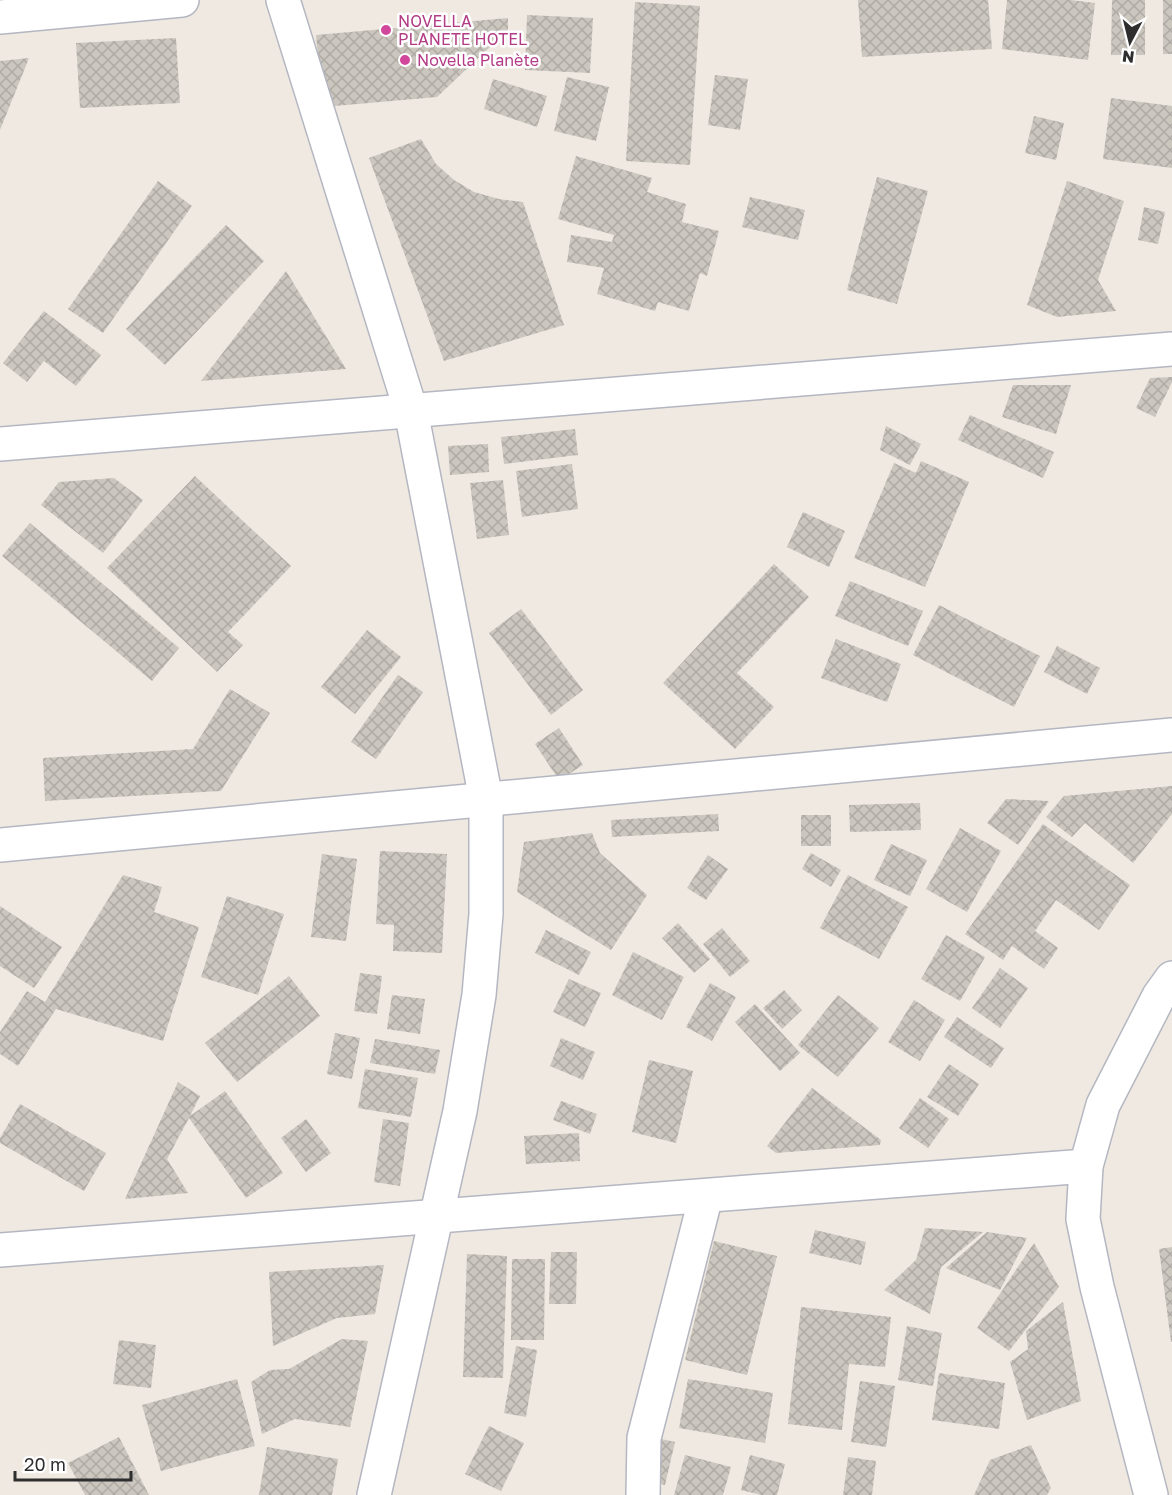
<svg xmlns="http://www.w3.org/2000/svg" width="1172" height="1495" viewBox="0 0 1172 1495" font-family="'Golos Text',sans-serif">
	<defs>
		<pattern id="building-cross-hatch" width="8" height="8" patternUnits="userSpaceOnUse" patternTransform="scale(1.5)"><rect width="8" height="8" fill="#cbc7bf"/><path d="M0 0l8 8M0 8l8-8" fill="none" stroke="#afaba4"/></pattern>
	</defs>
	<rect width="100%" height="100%" fill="#efe9e1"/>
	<!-- building -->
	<g fill="url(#building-cross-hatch)">
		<path d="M858,0H988L992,49L862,57Z"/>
		<path d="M1007,0H1071L1095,3L1088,60L1002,49Z"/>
		<path d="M1112,0H1145V55H1111Z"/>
		<rect x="1163" y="0" width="9" height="54"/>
		<path d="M635,2L700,6L690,165L626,161Z"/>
		<path d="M527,15L593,18L590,73L525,70Z"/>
		<path d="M508,18V30L437,97L323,107L316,35Z"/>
		<path d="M176,38L180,103L80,108L76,43Z"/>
		<path d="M29,58L0,130V61Z"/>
		<path d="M715,75L748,79L740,130L708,125Z"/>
		<path d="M567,77L609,87L596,141L554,131Z"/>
		<path d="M493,79L547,96L537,127L484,109Z"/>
		<path d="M1111,98L1172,106V168L1103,159Z"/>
		<path d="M1034,116L1064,123L1056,160L1025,153Z"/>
		<path d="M421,139L436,164L454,180L474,192L499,199L523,202L564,325L444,361L369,158Z"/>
		<path d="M576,156L652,178L647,192L686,204L682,222L719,231L707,276L700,273L689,311L658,302L655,311L597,294L604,268L567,262L571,235L612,242L614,235L558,219Z"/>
		<path d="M877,177L928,191L897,304L847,290Z"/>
		<path d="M158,181L192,206L103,333L68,309Z"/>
		<path d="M1067,181L1124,201L1098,280L1116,311L1057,317L1027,305Z"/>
		<path d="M750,197L805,210L798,240L742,227Z"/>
		<path d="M1144,207L1165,212L1158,244L1138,240Z"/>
		<path d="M226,225L264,261L165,365L126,329Z"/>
		<path d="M286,271L346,369L201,381Z"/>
		<path d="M44,311L101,355L76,386L44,361L27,382L3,363Z"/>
		<path d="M1172,377V382L1155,417L1136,408L1150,378Z"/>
		<path d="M1013,385H1071L1056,434L1002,417Z"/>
		<path d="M970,415L1054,452L1043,478L958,440Z"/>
		<path d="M886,426L921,444L910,465L880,450Z"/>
		<path d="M575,429L578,455L504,464L501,437Z"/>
		<path d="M488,444L489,472L450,475L448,446Z"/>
		<path d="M921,461L969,482L925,587L854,558L894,463L916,473Z"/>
		<path d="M572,464L578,509L522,517L516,471Z"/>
		<path d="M195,476L291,566L228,632L243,645L217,672L107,568Z"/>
		<path d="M114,478L143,500L103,553L41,505L59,482Z"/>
		<path d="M503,480L509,535L477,539L470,483Z"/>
		<path d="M803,512L845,531L829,567L787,547Z"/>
		<path d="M30,523L179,648L152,681L2,556Z"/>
		<path d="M774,564L809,597L737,673L774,707L735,749L663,683Z"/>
		<path d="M850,581L923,611L908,646L835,616Z"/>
		<path d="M939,605L1040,656L1014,707L913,655Z"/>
		<path d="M521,609L583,690L551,715L489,633Z"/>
		<path d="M367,630L401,657L355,714L321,687Z"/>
		<path d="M836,639L901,664L887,702L821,678Z"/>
		<path d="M1057,646L1100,668L1087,694L1044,672Z"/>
		<path d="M398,675L423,692L376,759L351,742Z"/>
		<path d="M230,689L270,713L221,791L45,801L43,758L193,749Z"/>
		<path d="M559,728L583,765L559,780L535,744Z"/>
		<path d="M1172,786V814L1133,863L1085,823L1072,837L1046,817L1064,796Z"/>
		<path d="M1006,799L1049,801L1018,845L987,823Z"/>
		<path d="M920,803L921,830L850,832L849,805Z"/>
		<path d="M718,814L719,831L612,837L611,820Z"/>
		<rect x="801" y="815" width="30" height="31"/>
		<path d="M1043,824L1130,885L1099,930L1056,900L1035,931L1058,948L1044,969L1012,946L1003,960L965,934Z"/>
		<path d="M960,828L1001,851L967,912L926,889Z"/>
		<path d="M592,833L600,853L647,895L611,950L517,892L524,842Z"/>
		<path d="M891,844L927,860L910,896L874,880Z"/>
		<path d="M380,851L447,854L442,953L393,951L394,925L376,924Z"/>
		<path d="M811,853L841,870L831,887L802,869Z"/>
		<path d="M322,854L357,859L346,941L311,937Z"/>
		<path d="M708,855L728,869L706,900L687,888Z"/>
		<path d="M123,875L162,887L154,912L199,927L163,1041L56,1009L18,1066L0,1054V1032L27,991L45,1002Z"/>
		<path d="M848,875L908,907L879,959L820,928Z"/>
		<path d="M227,896L284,914L258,995L201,977Z"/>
		<path d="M0,906L62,947L34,988L0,966Z"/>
		<path d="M678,923L710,959L694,973L662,938Z"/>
		<path d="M722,928L750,961L730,977L703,944Z"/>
		<path d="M546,930L591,952L579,975L535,953Z"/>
		<path d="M946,935L985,957L960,1001L921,979Z"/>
		<path d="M633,952L684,977L662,1020L612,995Z"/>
		<path d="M1000,968L1028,988L1000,1028L972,1008Z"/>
		<path d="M360,973L382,976L377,1014L354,1011Z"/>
		<path d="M289,976L320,1016L237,1082L205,1043Z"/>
		<path d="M569,979L601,993L585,1027L553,1012Z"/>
		<path d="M710,983L736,997L712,1041L686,1027Z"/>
		<path d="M784,990L802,1010L782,1029L763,1008Z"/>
		<path d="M392,995L425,999L420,1034L387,1029Z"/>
		<path d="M838,995L879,1028L838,1077L798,1045Z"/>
		<path d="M914,1000L945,1020L920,1061L888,1042Z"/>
		<path d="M755,1004L800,1053L780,1071L735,1022Z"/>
		<path d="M957,1017L1004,1048L991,1068L944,1037Z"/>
		<path d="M335,1033L360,1038L352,1079L327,1074Z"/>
		<path d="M561,1038L595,1052L583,1080L550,1066Z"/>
		<path d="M375,1039L440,1050L435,1074L370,1063Z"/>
		<path d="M649,1060L693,1071L676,1143L632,1132Z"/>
		<path d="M949,1064L979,1084L958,1116L927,1097Z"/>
		<path d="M365,1069L418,1078L411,1117L358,1108Z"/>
		<path d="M178,1082L200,1096L190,1116L225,1091L283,1173L246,1198L189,1118L167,1159L188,1193L125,1199Z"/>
		<path d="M812,1088L881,1140L880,1145L776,1153L767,1146Z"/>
		<path d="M920,1098L949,1119L928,1148L899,1128Z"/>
		<path d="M561,1101L597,1114L590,1134L553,1120Z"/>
		<path d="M20,1104L106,1153L84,1191L0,1143V1138Z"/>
		<path d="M306,1119L331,1153L306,1172L281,1138Z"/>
		<path d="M383,1119L409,1123L400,1186L374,1182Z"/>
		<path d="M579,1133L580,1161L526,1164L524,1136Z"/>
		<path d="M925,1228L983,1232L941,1267L930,1314L884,1290L916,1260Z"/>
		<path d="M815,1230L866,1242L861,1265L809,1253Z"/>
		<path d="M987,1232L1027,1238L1000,1290L946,1268Z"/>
		<path d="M714,1241L777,1256L747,1375L685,1360Z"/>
		<path d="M1034,1243L1059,1287L1009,1351L977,1328Z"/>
		<path d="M1172,1247V1342H1171L1159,1249Z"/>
		<path d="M551,1252H577L576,1304H549Z"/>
		<path d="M467,1254L507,1256L503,1378L463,1377Z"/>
		<path d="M512,1259H545L544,1340H511Z"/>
		<path d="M384,1265L375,1314L337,1318L273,1346L269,1272Z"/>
		<path d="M1063,1302L1081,1401L1027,1420L1010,1362L1028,1349L1026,1331Z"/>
		<path d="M801,1307L891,1317L885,1367L849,1364L842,1430L788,1424Z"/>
		<path d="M907,1326L942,1333L933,1386L898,1380Z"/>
		<path d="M342,1339L368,1341L350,1427L295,1419L262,1434L251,1382L270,1370L289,1369Z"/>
		<path d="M119,1340L156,1345L151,1388L113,1384Z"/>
		<path d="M516,1346L537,1350L526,1417L504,1413Z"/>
		<path d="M939,1373L1005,1383L999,1429L932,1420Z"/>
		<path d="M237,1379L255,1446L161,1471L142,1405Z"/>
		<path d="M688,1379L773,1393L765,1443L679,1428Z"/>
		<path d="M860,1381L895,1386L886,1447L851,1442Z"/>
		<path d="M489,1426L524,1443L501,1491L465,1474Z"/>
		<path d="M119,1437L149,1495H85L68,1463Z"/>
		<path d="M657,1438L675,1442L665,1485L648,1481Z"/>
		<path d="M1031,1445L1051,1488L1047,1495H974L990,1460Z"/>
		<path d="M267,1447L338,1459L332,1495H259Z"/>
		<path d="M685,1455L731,1467L723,1495H674Z"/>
		<path d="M750,1455L785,1464L777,1495H761L741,1490Z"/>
		<path d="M848,1457L876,1461L872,1495H843Z"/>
	</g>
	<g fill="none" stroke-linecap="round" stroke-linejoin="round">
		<!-- minor casing -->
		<g stroke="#b4b7c1" stroke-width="36">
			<g id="minor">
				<path d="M283,0L411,411L486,799V914L479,995L460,1111L374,1495"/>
				<path d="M0,444L1172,349"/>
				<path d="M0,845L1172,735"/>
				<path d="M0,1250L1086,1166"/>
				<path d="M643,1495L644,1438L706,1196"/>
				<path d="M1151,1495L1097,1287L1083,1219L1086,1166L1103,1105L1159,996L1172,978"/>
			</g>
		</g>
		<!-- secondary casing -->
		<g stroke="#b4b7c1" stroke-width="36">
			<path id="secondary" d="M0,17L182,0"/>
		</g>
		<!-- minor -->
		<use href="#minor" stroke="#fff" stroke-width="33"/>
		<!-- secondary -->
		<use href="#secondary" stroke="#fff" stroke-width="33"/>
	</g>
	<!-- markers -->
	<g fill="#d1479c" stroke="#fff" stroke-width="2">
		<circle cx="386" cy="30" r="6"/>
		<circle cx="405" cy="60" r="6"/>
	</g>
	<g text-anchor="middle" stroke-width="5" stroke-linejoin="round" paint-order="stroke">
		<!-- hotel labels -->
		<g font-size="16" fill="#b23c85" stroke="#fff" text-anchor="start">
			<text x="398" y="27">NOVELLA<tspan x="398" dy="18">PLANETE HOTEL</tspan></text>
			<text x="417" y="66">Novella Planète</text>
		</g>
	</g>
	<!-- north arrow -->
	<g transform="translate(1130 42) rotate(187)" stroke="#ffffff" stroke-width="4.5" paint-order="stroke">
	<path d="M0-4.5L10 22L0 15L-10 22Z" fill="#2e2e2e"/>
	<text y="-9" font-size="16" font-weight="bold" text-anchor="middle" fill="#2e2e2e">N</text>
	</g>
	<!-- scale -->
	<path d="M15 1471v9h116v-9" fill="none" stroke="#2e2e2e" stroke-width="3"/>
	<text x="24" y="1471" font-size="18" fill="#2e2e2e" stroke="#ffffff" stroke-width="4.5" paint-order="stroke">20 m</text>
</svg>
